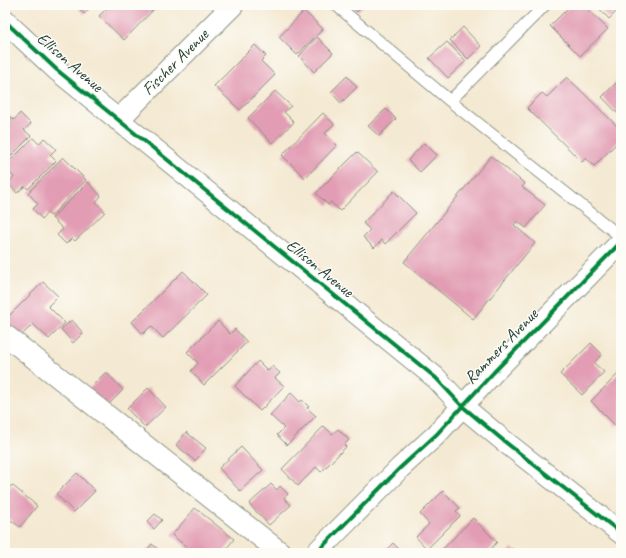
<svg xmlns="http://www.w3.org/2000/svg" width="626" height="558" font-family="Caveat,sans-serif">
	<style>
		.building { fill: #e29db4 }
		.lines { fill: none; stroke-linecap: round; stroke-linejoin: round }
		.service-casing { stroke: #8a9383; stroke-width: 13 }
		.minor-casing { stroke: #8a9383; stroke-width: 23 }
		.service { stroke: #fff; stroke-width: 11 }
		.minor { stroke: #fff; stroke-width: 21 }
		.cycleway-casing { stroke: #fdfcf7; stroke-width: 6 }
		.cycleway { stroke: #00873e; stroke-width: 4 }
		.labels { text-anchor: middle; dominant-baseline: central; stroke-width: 3; stroke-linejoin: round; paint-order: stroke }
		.street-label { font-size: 17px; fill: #1f3d34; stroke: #fdfcf7 }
	</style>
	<rect width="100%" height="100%" fill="#fdfcf7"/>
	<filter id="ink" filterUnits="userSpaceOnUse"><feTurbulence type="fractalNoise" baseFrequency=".025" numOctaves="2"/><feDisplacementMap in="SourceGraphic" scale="8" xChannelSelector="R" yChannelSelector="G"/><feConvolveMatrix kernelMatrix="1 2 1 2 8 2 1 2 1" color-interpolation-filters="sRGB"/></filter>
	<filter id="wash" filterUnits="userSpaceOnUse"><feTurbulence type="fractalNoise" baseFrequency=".012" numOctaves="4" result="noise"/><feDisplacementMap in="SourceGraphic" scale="16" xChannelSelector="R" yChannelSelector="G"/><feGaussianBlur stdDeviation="0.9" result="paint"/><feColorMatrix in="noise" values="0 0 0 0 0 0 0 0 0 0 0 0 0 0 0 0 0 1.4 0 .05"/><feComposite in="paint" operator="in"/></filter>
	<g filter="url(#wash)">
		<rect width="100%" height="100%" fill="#f4e9d2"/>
		<g id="blocks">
			<path class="building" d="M76,5H93L84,14Z
				M110,5H158L124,40L99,16Z
				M351,5H364L357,12Z
				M571,5H583L608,29L580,56L550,26Z
				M596,5H620L621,7L609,19Z
				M304,11L323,29L297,55L279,37Z
				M463,27L481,46L468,59L450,40Z
				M317,37L333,53L314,72L299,56Z
				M447,42L466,61L448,78L429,58Z
				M255,45L266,56L261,61L275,75L240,110L214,86Z
				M347,76L357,87L341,103L331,92Z
				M567,77L621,130V139L594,166L586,158L582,162L527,108L542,93L547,97Z
				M621,78V117L602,97Z
				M275,91L291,106L284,112L294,122L272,143L248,118Z
				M386,109L396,119L379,136L368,126Z
				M6,113L14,120L20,113L31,124L24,130L31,136L5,162V114Z
				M323,113L334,124L325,133L337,145L305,178L282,155Z
				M33,138L39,144L44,138L56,149L50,155L56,161L28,189L25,186L17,193L8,183L14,177L5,169V166Z
				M424,143L437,155L420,172L408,160Z
				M357,152L378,172L340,211L331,202L328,205L316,193Z
				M491,156L525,184L522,187L545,205L526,228L517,221L514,225L535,243L473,319L404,262Z
				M63,157L86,180L51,216L47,213L42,219L33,209L38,204L28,193Z
				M88,182L101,196L96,202L105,212L75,241L72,238L66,244L57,235L63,229L52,218Z
				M394,191L416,213L385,244L382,240L374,248L363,237L370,230L363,223Z
				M183,271L207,295L163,338L151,326L143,334L132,322Z
				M43,282L58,296L48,306L65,323L49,339L33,324L21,336L5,320Z
				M72,320L83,333L73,343L61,329Z
				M218,321L230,334L235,329L247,342L204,385L191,371L198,363L187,352Z
				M591,343L602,354L594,363L604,372L582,395L560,374Z
				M258,361L268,371L272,366L280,373L275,378L284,386L260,411L235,386Z
				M621,371V421L616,426L591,401Z
				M106,372L123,390L105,408L88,390Z
				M148,388L166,407L145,427L127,409Z
				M291,393L300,402L302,400L309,407L307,408L316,416L287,445L277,435L284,428L270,415Z
				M324,426L332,434L338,429L349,440L344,445L346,447L321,472L316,467L298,486L282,469Z
				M186,432L206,448L195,461L176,445Z
				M241,447L263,470L240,491L219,468Z
				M77,473L95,491L74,512L56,494Z
				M271,484L277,490L280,486L288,494L284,498L291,505L269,525L249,504Z
				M12,485L37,506L20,527L5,516V493Z
				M443,491L460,508L456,511L460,516L427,549L416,537L429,524L420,514Z
				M195,508L234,539L223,553H194L172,535Z
				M155,514L162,520L154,529L147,522Z
				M473,518L497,542L487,553H439Z
				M393,543L403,553H383Z
				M152,544L163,553H145Z
				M512,548L517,553H507Z"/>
		</g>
	</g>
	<g filter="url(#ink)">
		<use href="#blocks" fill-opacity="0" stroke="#8a9383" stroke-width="1"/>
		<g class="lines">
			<defs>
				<path id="service" d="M336,5L450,101
					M545,5L450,101L621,237"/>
				<path id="minor" d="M5,20L10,26L57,70L436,378L462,406L504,441L621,533
					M118,120L233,5
					M5,335L281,553
					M316,553L400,468L436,435L494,372L621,242"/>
			</defs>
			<use href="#service" class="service-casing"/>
			<use href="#minor" class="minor-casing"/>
			<use href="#service" class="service"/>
			<use href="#minor" class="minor"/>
			<defs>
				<path id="cycleway" d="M5,20L10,26L57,70L436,378L462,406L504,441L621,533
					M316,553L400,468L436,435L494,372L621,242"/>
			</defs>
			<use href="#cycleway" class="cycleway-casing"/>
			<use href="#cycleway" class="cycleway"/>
		</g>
	</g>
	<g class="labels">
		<g class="street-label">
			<text transform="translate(70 62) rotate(41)">Ellison Avenue</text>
			<text transform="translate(175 62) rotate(-45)">Fischer Avenue</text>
			<text transform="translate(320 268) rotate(39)">Ellison Avenue</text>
			<text transform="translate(501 346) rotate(-46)">Rammers Avenue</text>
		</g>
	</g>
	<rect width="626" height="558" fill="none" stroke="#fdfcf7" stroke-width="20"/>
</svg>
